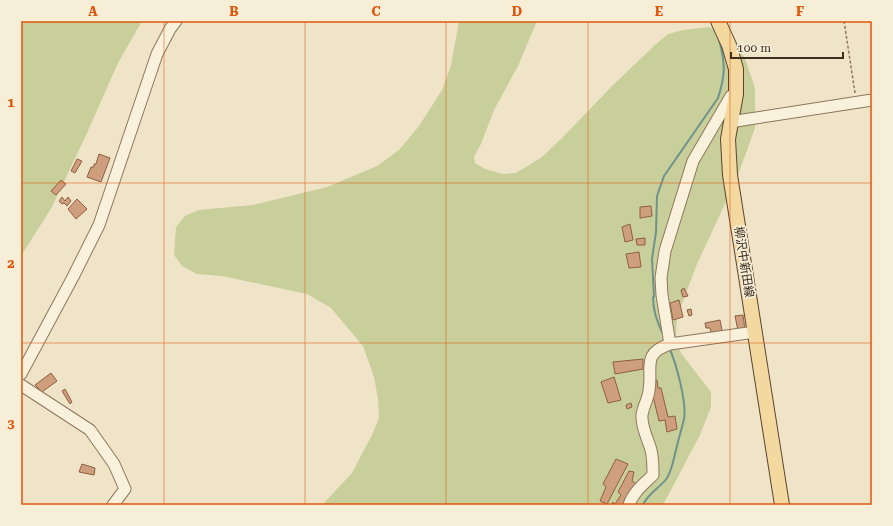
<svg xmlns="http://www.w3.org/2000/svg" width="893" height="526" font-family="'Roboto Serif','Noto Sans JP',serif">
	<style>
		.green { fill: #c9cf9b }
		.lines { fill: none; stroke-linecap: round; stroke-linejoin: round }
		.stream { stroke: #6f938a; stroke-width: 2 }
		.building { fill: #cf9f7d; stroke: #8d5f41 }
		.minor-casing { stroke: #8d765c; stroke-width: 13 }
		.major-casing { stroke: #5b4430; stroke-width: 16 }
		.path { stroke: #8d765c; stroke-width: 1.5; stroke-dasharray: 3 2; stroke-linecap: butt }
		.minor { stroke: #faf1dc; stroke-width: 11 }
		.major { stroke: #f3d9a0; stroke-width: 14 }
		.grid { fill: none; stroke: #df570d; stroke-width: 1; stroke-opacity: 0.55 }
		.labels { text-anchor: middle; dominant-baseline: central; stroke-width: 3.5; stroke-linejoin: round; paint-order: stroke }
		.street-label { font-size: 12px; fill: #3d2e20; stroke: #f7eed8 }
		.neatline { fill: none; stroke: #df570d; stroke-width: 1.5 }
		.grid-label { font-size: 13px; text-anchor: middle; font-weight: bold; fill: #df570d }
	</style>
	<rect width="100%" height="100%" fill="#f0e4c8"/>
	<path class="green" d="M21,21H142L118,63L87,133L52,207L21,256Z
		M459,21H537L518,66L494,110L481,144L474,157L475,163L485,169L503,174L516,173L542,157L563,137L612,86L655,45L668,34L683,30L709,27L729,37L745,58L755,88V128L737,178L697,264L677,317L676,339L681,353L711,392V407L700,435L663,505H322L352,473L372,435L379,418L378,399L374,377L363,346L331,308L307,294L222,276L197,274L182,266L174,255L176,227L185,216L199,210L253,205L327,187L377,166L399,150L419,126L442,90L451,65Z"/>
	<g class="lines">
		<path class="stream" d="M664,336C657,323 653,312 653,297H654L652,259L656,232L657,196L664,176L718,98C726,73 725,63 719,39
			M643,505C648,493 660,488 667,478C673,468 674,456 677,446C679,437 682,428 684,419C687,402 676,363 669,347"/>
	</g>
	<path class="building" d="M99,154L110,158L101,182L87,177L91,167H94V164H96Z
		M77,159L82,161L75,173L71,171Z
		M61,180L66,184L56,195L51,191Z
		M62,197L65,201L68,197L71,201L67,206L64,203L62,204L59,201Z
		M77,199L87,209L76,219L68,209Z
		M651,206L652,216L640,218V207Z
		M630,224L633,240L625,242L622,227Z
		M645,238V245H637L636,239Z
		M639,252L641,267L629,268L626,254Z
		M684,288L688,296L683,297L681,290Z
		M679,300L683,317L673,320L670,303Z
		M691,309L692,315L689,316L687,310Z
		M743,315L745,330L738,331L735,316Z
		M720,320L723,335L712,336L710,328H706L705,323Z
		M643,359V369L615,374L613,362Z
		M51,373L57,381L42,392L35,385Z
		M614,377L621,400L608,403L601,382Z
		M657,380L658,388H661L668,417L675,416L677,429L667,432L665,420L659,421L652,392V381Z
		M65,389L72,402L70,404L62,391Z
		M631,403L632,407L627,409L626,405Z
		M616,459L628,464L607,504L600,501L606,487L603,484Z
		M82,464L95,468L94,475L79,472Z
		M629,471L634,472L632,481L638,485L627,505H612L613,502L615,504L621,495L618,492Z"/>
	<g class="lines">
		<defs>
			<path id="minor" d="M730,122L872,100
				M670,344L662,295L661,278L665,251L693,161L731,96L736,94
				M21,374L73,277L99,225L157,54L170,29L176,21
				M21,385L90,430L114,464L125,489L113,505
				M629,505C633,492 644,484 653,475C653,467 653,458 651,450C648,439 641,427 642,415C643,407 648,399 649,391C653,367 641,354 670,344L755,332"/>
			<path id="major" d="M718,21L729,45L736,69V94L728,139L730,175L782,505"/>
		</defs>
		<use href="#minor" class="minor-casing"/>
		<use href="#major" class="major-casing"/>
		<path class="path" d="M844,21L855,93"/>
		<use href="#minor" class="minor"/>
		<use href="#major" class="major"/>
	</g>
	<path class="grid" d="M164,21V505M305,21V505M446,21V505M588,21V505M730,21V505M21,183H872M21,343H872"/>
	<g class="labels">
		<g class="street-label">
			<text transform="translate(744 262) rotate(81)">柳沢中新田線</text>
		</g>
	</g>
	<rect width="893" height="526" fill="none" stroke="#f7eed8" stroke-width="44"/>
	<path d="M731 52v6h112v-6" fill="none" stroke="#3d2e20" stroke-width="2"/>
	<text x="737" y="52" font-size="12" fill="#3d2e20" stroke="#f7eed8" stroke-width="3" paint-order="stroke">100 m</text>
	<rect x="22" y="22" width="849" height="482" class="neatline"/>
	<g class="grid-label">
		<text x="93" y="16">A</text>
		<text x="234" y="16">B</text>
		<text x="376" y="16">C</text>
		<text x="517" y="16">D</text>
		<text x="659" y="16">E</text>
		<text x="800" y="16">F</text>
		<text x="11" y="107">1</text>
		<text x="11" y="268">2</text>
		<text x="11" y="428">3</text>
	</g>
</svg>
